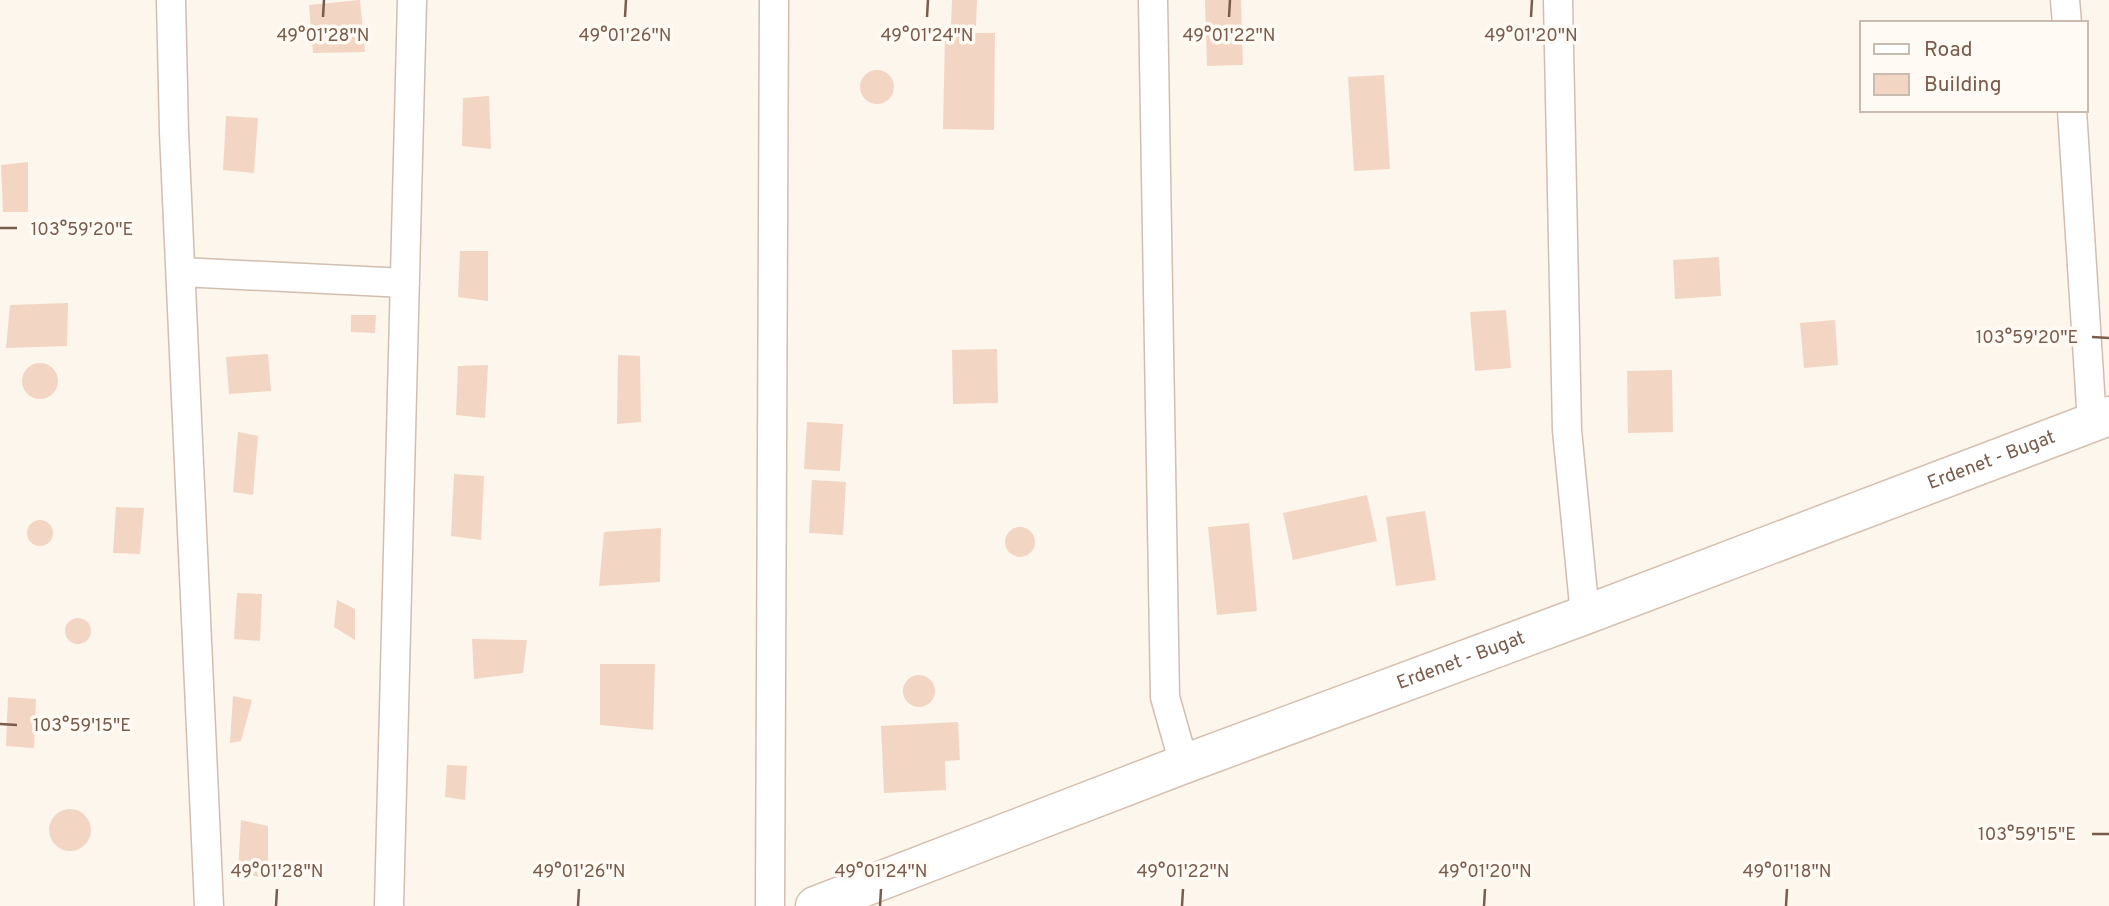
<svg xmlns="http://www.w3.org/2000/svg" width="2109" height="906" font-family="Overpass,sans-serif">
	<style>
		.building { fill: #f3d5c3 }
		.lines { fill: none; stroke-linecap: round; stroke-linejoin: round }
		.street-casing { stroke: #d1beb0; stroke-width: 31 }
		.secondary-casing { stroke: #d6c0b0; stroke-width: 41 }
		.street { stroke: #fff; stroke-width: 28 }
		.secondary { stroke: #fff; stroke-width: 38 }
		.ticks { fill: none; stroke: #7a5c4d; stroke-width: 2.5 }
		.labels { text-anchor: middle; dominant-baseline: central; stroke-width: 7; stroke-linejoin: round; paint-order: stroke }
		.street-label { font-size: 19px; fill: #7a5c4d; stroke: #fffaf3 }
		.ticks-label { font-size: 18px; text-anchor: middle; fill: #7a5c4d; stroke: #fffaf3; stroke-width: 7; stroke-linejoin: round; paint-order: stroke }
	</style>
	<rect width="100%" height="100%" fill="#fdf6ec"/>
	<path class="building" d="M360,0L365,52L313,53L309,5Z
		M952,0H977L976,26L951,25Z
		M1205,0H1241L1243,65L1207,66Z
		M945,33H995L994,130L943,129Z
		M860 87a17 17 0 1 1 34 0a17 17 0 1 1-34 0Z
		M1384,75L1390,169L1354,171L1348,77Z
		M489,96L491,149L462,146L463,98Z
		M226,116L258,118L254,173L223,170Z
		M28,162V212H3L1,165Z
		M460,251H488V301L458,297Z
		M1719,257L1721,296L1675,299L1673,260Z
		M68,303L67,346L6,348L10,305Z
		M1506,310L1511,368L1475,371L1470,312Z
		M351,315H376L375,333L351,332Z
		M1835,320L1838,365L1804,368L1800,323Z
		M997,349L998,403L953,404L952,350Z
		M268,354L271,391L229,394L226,357Z
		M618,355L640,356L641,422L617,424Z
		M22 381a18 18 0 1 1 36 0a18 18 0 1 1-36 0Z
		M488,365L485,418L456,415L458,366Z
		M1672,370L1673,432L1628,433L1627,371Z
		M807,422L843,424L840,471L804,469Z
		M238,432L258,436L253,495L233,492Z
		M454,474L484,476L481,540L451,536Z
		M812,480L846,482L843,535L809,533Z
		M1367,495L1377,541L1293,560L1283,513Z
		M116,507L144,508L140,554L113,553Z
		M1425,511L1436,580L1396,586L1386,517Z
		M27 533a13 13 0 1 1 26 0a13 13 0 1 1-26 0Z
		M1249,523L1257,611L1217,615L1208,527Z
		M1005 542a15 15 0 1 1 30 0a15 15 0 1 1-30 0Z
		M661,528L660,582L599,586L604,532Z
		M237,593L262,594L260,641L234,639Z
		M337,600L355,609V640L334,627Z
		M65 631a13 13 0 1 1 26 0a13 13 0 1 1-26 0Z
		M472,639L527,640L523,673L474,679Z
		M600,664H655L653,730L600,725Z
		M903 691a16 16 0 1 1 32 0a16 16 0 1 1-32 0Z
		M233,696L252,700L241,741L230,743Z
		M8,697L36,699L34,748L6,746Z
		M958,722L960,760L945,761L946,790L884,793L881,726Z
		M447,765L467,766L465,800L445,797Z
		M49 830a21 21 0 1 1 42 0a21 21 0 1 1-42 0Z
		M241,820L268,826V878L238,873Z"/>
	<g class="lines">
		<defs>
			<path id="street" d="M171,0L174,132L209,906
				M1153,0L1165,697L1184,764
				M1558,0L1567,430L1585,615
				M2065,0L2067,23
				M2072,110L2092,422
				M181,272L405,283
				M389,906L412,0
				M770,906L774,0"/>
			<g id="secondary">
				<path id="s1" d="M815,906L1184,764L1585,615L2109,416"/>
			</g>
		</defs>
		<use href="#street" class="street-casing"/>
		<use href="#secondary" class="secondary-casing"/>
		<use href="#street" class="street"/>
		<use href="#secondary" class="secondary"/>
	</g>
	<path class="ticks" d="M323,17L324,0M625,17L626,0M927,17L928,0M1229,17L1230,0M1531,17L1532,0M0,228H17M2092,337L2109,338M0,724L17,725M2092,834H2109M276,906L277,889M578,906L579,889M880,906L881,889M1182,906L1183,889M1484,906L1485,889M1786,906L1787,889"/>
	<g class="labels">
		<g class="street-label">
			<text stroke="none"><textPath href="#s1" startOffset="1258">Erdenet - Bugat</textPath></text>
			<text stroke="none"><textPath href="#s1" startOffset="691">Erdenet - Bugat</textPath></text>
		</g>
	</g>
	<g class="ticks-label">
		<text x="323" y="41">49°01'28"N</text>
		<text x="625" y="41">49°01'26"N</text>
		<text x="1229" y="41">49°01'22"N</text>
		<text x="1531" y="41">49°01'20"N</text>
		<text x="927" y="41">49°01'24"N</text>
		<text x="82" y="235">103°59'20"E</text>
		<text x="2027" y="343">103°59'20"E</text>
		<text x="82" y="731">103°59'15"E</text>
		<text x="2027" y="840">103°59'15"E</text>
		<text x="277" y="877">49°01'28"N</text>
		<text x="579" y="877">49°01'26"N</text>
		<text x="881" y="877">49°01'24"N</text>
		<text x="1183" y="877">49°01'22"N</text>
		<text x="1485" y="877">49°01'20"N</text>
		<text x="1787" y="877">49°01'18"N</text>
	</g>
	<rect x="1860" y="21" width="228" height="91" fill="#fffaf3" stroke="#cabbb1" stroke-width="2"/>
	<rect x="1874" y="44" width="35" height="10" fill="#ffffff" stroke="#cabbb1" stroke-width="2"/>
	<text x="1924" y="56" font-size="21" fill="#7a5c4d">Road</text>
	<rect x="1874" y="74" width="35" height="21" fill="#f3d5c3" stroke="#cabbb1" stroke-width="2"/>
	<text x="1924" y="91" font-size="21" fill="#7a5c4d">Building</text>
</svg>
